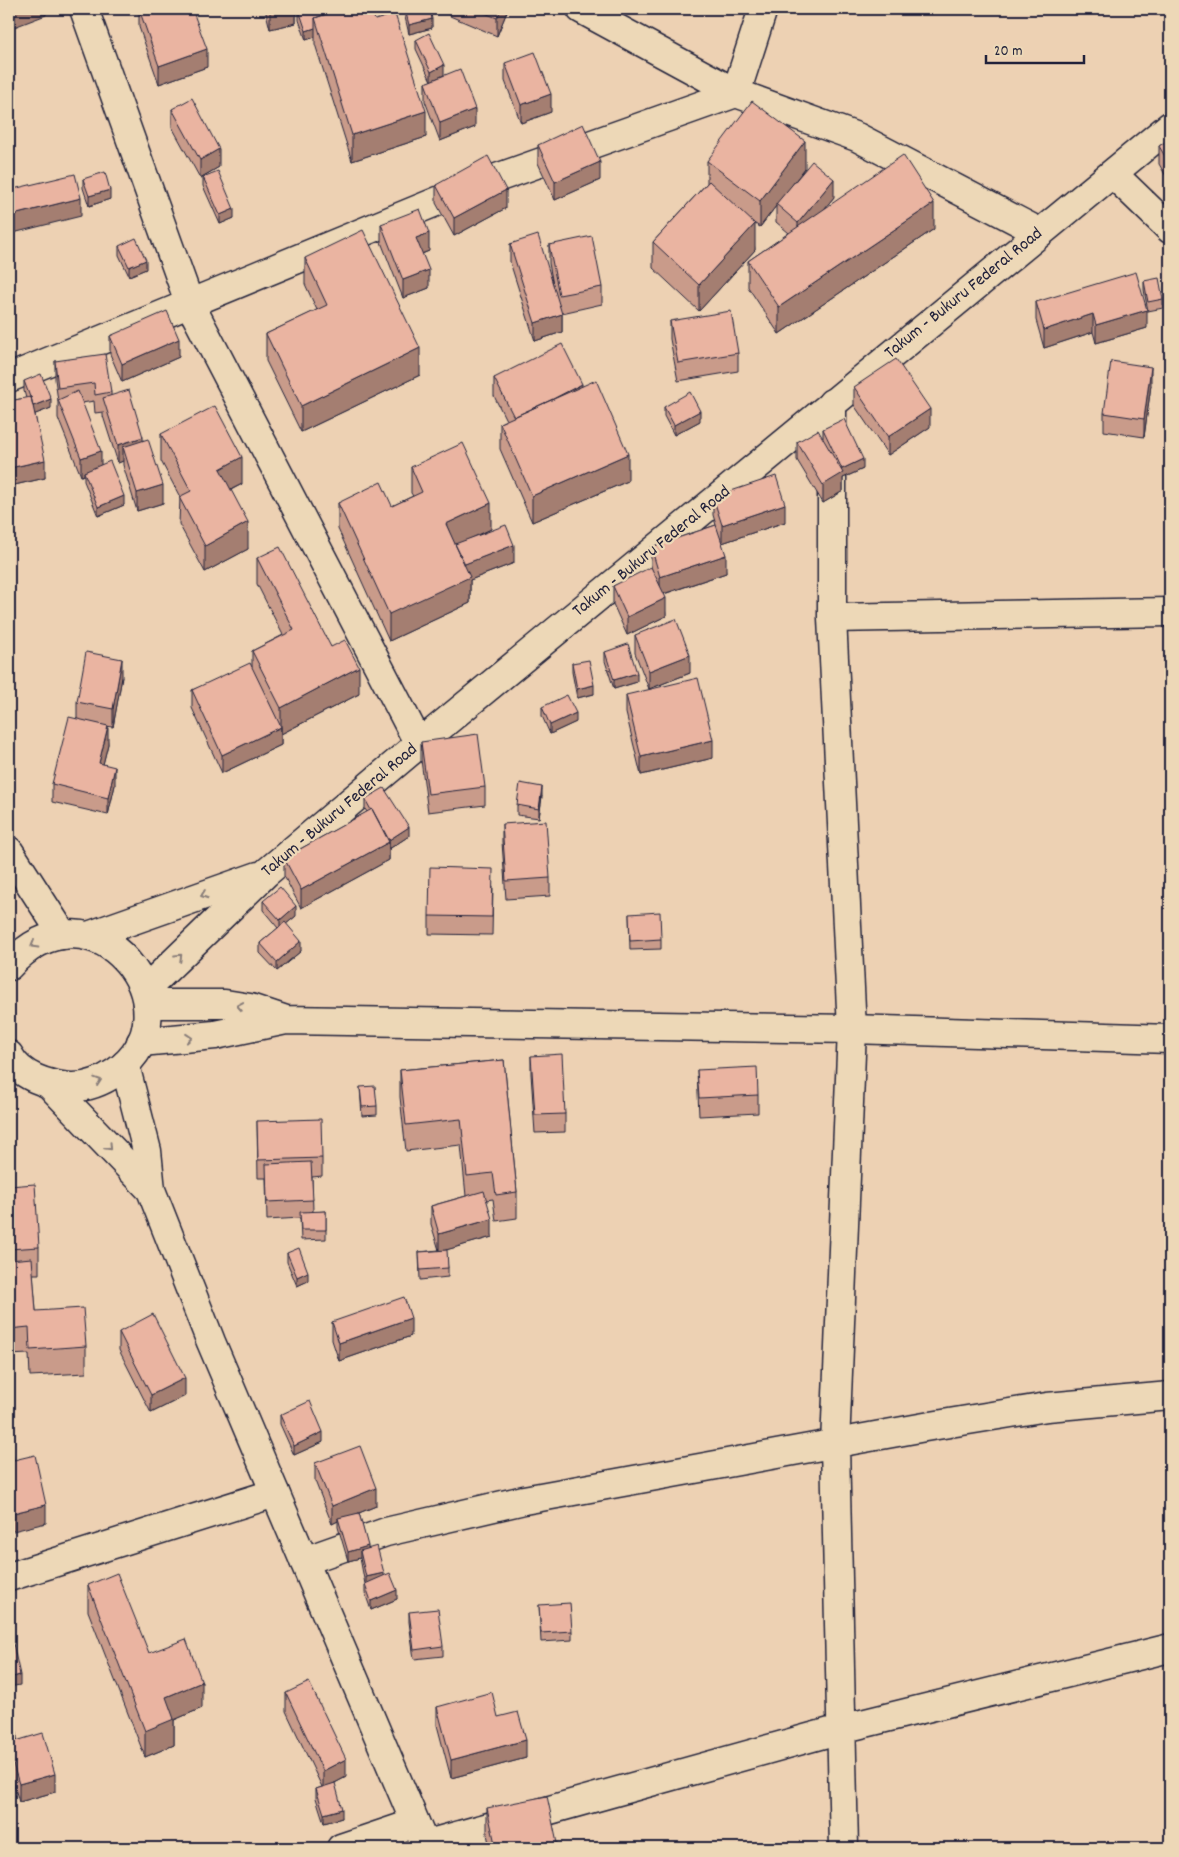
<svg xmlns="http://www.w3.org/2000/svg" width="1179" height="1857" font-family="Dekko,sans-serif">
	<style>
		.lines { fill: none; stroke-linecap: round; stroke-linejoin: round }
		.minor-casing { stroke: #22223b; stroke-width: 31 }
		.tertiary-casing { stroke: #22223b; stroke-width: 31 }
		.secondary-casing { stroke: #22223b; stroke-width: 31 }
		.primary-casing { stroke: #22223b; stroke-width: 31 }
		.minor { stroke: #edd8b7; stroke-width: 28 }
		.tertiary { stroke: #edd8b7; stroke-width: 28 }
		.secondary { stroke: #edd8b7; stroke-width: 28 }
		.primary { stroke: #edd8b7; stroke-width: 28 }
		.wall { fill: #c99b8a; stroke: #22223b }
		.shaded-wall { fill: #a47e71; stroke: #22223b }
		.building { fill: #eab4a1; stroke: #22223b }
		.oneway { stroke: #887d79 }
		.labels { text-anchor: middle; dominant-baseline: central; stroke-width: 4.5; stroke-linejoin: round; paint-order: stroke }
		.street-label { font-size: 18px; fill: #22223b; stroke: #edd8b7 }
	</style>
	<rect width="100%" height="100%" fill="#edd1b3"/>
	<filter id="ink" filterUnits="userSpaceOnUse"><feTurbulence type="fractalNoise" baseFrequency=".02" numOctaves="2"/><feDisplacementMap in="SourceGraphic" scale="10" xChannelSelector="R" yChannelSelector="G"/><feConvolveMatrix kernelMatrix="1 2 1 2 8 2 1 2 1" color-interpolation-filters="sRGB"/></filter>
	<g filter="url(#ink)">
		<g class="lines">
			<defs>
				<path id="minor" d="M84,9L189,302L419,744
					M581,9L736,93L857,137L1039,232
					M1113,174L1170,229
					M9,378L477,185L736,93L763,9
					M832,403V618L852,1029L835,1445L844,1848
					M832,618L1170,612
					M304,1561L386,1532L524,1500L925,1427L1047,1407L1170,1396
					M9,1577L275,1493
					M424,1845L841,1729L1170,1648
					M341,1848L415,1823"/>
				<path id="tertiary" d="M147,1004H225L250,1008L286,1020
					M141,1042L215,1035L286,1020L852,1029L1170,1039"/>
				<path id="secondary" d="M9,851L63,935
					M125,1065L147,1151L151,1190L211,1342L426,1848
					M51,1086L151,1190"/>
				<path id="primary" d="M88,936L258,876
					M9,966C94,872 202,1011 116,1072C103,1081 87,1088 70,1087C48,1085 20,1077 9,1055
					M144,991L266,873L419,744L1170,126"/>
			</defs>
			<use href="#minor" class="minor-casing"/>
			<use href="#tertiary" class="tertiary-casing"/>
			<use href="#secondary" class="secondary-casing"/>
			<use href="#primary" class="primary-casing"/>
			<use href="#minor" class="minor"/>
			<use href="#tertiary" class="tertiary"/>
			<use href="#secondary" class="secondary"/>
			<use href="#primary" class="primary"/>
		</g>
		<path class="wall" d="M139,9L207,67L159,84L139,27Z
			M265,9H296V23L270,29Z
			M404,9H430L432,28L409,34L404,13Z
			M450,9H508L497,36L450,16Z
			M299,10L375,20L426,137L352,161L315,44V37L306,40L299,20Z
			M416,40L444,75L436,78L475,127L440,141L425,101V83L431,81L416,49Z
			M505,63L551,112L521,123L505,81Z
			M172,109L219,167L200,178L172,127Z
			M1170,139V183L1159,164V146Z
			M538,145L600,180L555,200L538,163Z
			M707,161L805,168L790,187L834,197L824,209L934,229L779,334L748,287V261L789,233L776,222V206L760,227L752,222L755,250L699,311L653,268V242L707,183Z
			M203,177L234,218L220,224L203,186Z
			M83,179L110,199L89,206L83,188Z
			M436,185L506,208L454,236L436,203Z
			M381,224L429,251L422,254L429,288L403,298L381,242Z
			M510,244L553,285L549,263V245L602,287V304L562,313V332L535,341L510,262Z
			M119,246L146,269L129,276L119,255Z
			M305,258L420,375L301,432L266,361V334L317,310L305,284Z
			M1144,281L1163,299V308L1148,311L1144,290Z
			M1036,302L1147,328L1096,343L1093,332L1044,348L1036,320Z
			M670,321L738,353V371L678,381L670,339Z
			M110,336L179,357L122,382L110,354Z
			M55,361L111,392V396L143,440L163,503L137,511L123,465V461L118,463L103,416V412L95,413L94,401L82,403L101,465L124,505L98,516L84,481V475L81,476L58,418V401L55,379Z
			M494,378L582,386L628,481L532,522L500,449V423L506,420L494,396Z
			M24,381L51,408L35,414L45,478L10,486L9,479V401L26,398L24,391Z
			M1151,385L1144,437L1104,431V413Z
			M854,387L930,427L888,455L854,405Z
			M664,407L700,421L674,435L664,416Z
			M823,429L863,469L843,478V491L823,503L797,460V442L823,438Z
			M161,434L242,484L231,490L248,549L205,572L179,524L180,497L161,461Z
			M411,467L491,529L477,536L514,563L470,580V603L389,641L338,529V503L392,506L413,496L411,493Z
			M713,497L785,522L722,543L726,573L664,594L666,616L627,635L613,604V586L652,571L651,565V547L716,525L713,515Z
			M257,558L331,647L359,694L281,734V745L222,773L192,708V690L252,667V651L283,635L257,584Z
			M635,635L690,673L649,689L635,653Z
			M605,652L637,682L614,689L605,661Z
			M572,663L594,694L577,698L572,672Z
			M122,677L113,727L106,726L108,744L103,764L115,785L108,815L52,802V784L77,719V702Z
			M626,695L713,758L641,775L626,713Z
			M542,707L576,722L550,734L542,716Z
			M421,742L485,787V805L428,812L421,760Z
			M542,796L539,818L517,815V805Z
			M365,799L409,836L389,849V860L301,908L284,876V858L367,812L365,809Z
			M502,824L550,878V896L506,899L502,842Z
			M493,887L492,935L429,934V916Z
			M263,901L296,916L286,924L301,951L277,971L260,953V943L278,928L263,910Z
			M629,914L661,939V949L630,950Z
			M531,1056L565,1114V1132L535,1133L531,1074Z
			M504,1060L517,1192V1218L496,1221L493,1199L486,1200L492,1237L445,1250L448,1268V1277L420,1280L419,1252L439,1250L431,1224V1206L466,1196L461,1145L406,1151L400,1097V1070Z
			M697,1070L758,1095V1113L699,1116Z
			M360,1087L377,1106V1115L362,1116Z
			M257,1121L322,1158V1176L312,1177L313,1212L326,1211V1239L301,1240L300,1218L267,1220L266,1178H258Z
			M9,1148L13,1170V1186L39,1247V1274H33L36,1311L86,1346V1373L30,1376L29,1354L9,1355Z
			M287,1253L308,1281L297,1286L287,1262Z
			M332,1322L411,1336L339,1361L332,1340Z
			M119,1332L185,1396L151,1413L119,1350Z
			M280,1415L323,1442L294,1455L280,1424Z
			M315,1463L376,1506L359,1513L368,1549L397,1599L371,1610L365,1593V1584L360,1558L348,1561L338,1527V1521L332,1524L315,1481Z
			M88,1585L149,1653L202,1708L174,1720V1745L145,1757L88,1611Z
			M539,1605L572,1631V1640L541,1642Z
			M409,1612L443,1646V1656L414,1659L409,1622Z
			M286,1693L346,1777L333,1784L342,1818L324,1823L316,1798V1789L322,1787L286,1711Z
			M437,1707L498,1717L526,1758L451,1778L437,1725Z
			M9,1711L17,1740L55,1792L19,1802L9,1768Z
			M487,1808L558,1848H490L487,1834Z"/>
		<path class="shaded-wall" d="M14,9H46V15L9,29V11Z
			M279,9H296V23L270,29V11Z
			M501,9H508L497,36V18Z
			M432,19V28L409,34V25Z
			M315,28V37L306,40V31Z
			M207,49V67L159,84V66Z
			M444,65V75L431,81V72Z
			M551,94V112L521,123V105Z
			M475,109V127L440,141V123Z
			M426,111V137L352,161V135Z
			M805,141V168L777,205L776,204V206L760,227V201Z
			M219,149V167L200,178V160Z
			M600,162V180L555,200V182Z
			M834,179V197L798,241V223Z
			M110,190V199L89,206V196Z
			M506,190V208L454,236V218Z
			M81,198V216L9,234V216Z
			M934,203V229L779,334V307Z
			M234,209V218L220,224V215Z
			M755,224V250L699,311V285Z
			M429,233V251L416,256V238Z
			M146,260V269L129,276V267Z
			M429,270V288L403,298V280Z
			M1147,310V328L1096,343V325Z
			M562,314V332L535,341V323Z
			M1093,314V332L1044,348V330Z
			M179,339V357L122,382V364Z
			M420,348V375L301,432V406Z
			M1151,367V385L1144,437V419Z
			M582,384V402L515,419Z
			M51,399V408L33,415V406Z
			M930,409V427L888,455V437Z
			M700,411V421L674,435V425Z
			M143,437V455L123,447V461L118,463V445Z
			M101,451V469L84,472V475L81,476V458Z
			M628,454V481L532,522V496Z
			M242,457V484L220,495V469Z
			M863,459V469L843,478V491L823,503V485L842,469Z
			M45,460V478L10,486V468Z
			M163,485V503L137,511V493Z
			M124,496V505L98,516V507Z
			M491,503V529L455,546L446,524Z
			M785,504V522L722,543V525Z
			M248,522V549L205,572V546Z
			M514,545V563L470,580V603L389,641V614L462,565Z
			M726,555V573L660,595V577Z
			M666,598V616L627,635V617Z
			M13,641V650L9,652V643Z
			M690,655V673L649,689V671Z
			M122,659V677L113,727V709Z
			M359,667V694L281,734V708Z
			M637,673V682L614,689V680Z
			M594,685V694L577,698V689Z
			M576,713V722L550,734V725Z
			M108,726V744L99,781V763Z
			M281,727V745L222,773V755Z
			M713,740V758L641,775V757Z
			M115,767V785L108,815V798Z
			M542,787V796L539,818V809Z
			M409,827V836L389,849V840Z
			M389,842V860L301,908V890Z
			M296,906V916L280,929V920Z
			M301,941V951L277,971V962Z
			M492,1219V1237L439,1252V1234Z
			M308,1272V1281L297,1286V1277Z
			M411,1318V1336L339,1361V1343Z
			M185,1378V1396L151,1413V1395Z
			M323,1432V1442L294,1455V1446Z
			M376,1488V1506L339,1521L338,1518V1521L332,1524V1506Z
			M46,1505V1523L9,1532V1514Z
			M368,1546V1555L360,1551V1558L348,1561V1552Z
			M384,1573V1582L366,1586V1577Z
			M397,1590V1599L371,1610V1601Z
			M20,1675V1685L9,1687V1678Z
			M202,1682V1708L174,1720V1745L145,1757V1731L166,1697Z
			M17,1733V1742L9,1744V1735Z
			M526,1740V1758L451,1778V1760Z
			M346,1759V1777L323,1789V1771Z
			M55,1774V1792L19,1802V1784Z
			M342,1809V1818L324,1823V1814Z"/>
		<path class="building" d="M139,9H192L207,49L159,66Z
			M270,9H279L270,11Z
			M303,9H323L325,14L315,18V28L306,31L299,10Z
			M342,9H371L375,20L395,14L426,111L352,135L315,18Z
			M405,9H430L432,19L409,25Z
			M475,9H501L497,18Z
			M429,33L444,65L431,72L416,40Z
			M535,52L551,94L521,105L505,63Z
			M460,69L475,109L440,123L425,83Z
			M192,98L219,149L200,160L172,109Z
			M752,101L805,141L760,201L707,161Z
			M583,124L600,162L555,182L538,145Z
			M1170,139V165L1159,146Z
			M903,155L934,203L779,307L748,261Z
			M488,156L506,190L454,218L436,185Z
			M812,161L834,179L798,223L776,204Z
			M218,171L234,209L220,215L203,177Z
			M105,172L110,190L89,196L83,179Z
			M75,174L81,198L9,216V190Z
			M709,181L755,224L699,285L653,242Z
			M420,209L429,233L416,238L429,270L403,280L381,224Z
			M363,230L420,348L301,406L266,334L327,305L305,258Z
			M538,235L562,314L535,323L510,244Z
			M592,236L602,287L559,295L549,245Z
			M136,238L146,260L129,267L119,246Z
			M1136,272L1147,310L1096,325L1093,314L1044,330L1036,302Z
			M1159,278L1163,299L1148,302L1144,281Z
			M167,311L179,339L122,364L110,336Z
			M731,311L738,353L678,363L670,321Z
			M562,344L582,384L553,399L514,417L494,378Z
			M105,354L111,392L95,395L94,383L58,388L55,361Z
			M896,359L930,409L888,437L854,387Z
			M1111,361L1151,367L1144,419L1104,413Z
			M41,374L51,399L33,406L31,397H30L24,381Z
			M596,380L628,454L532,496L500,423Z
			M129,390L143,437L118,445L103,398Z
			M78,391L101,451L81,458L58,400Z
			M690,392L700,411L674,425L664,407Z
			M31,397L45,460L10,468L9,461V401Z
			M215,406L242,457L220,469L248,522L205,546L179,497L191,491L161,434Z
			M844,419L863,459L842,469L823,429Z
			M818,430L843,473L823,485L797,442Z
			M148,439L163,485L137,493L123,447Z
			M463,443L491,503L446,524L470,577L389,614L338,503L381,482L392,506L422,492L411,467Z
			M110,461L124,496L98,507L84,472Z
			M776,476L785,504L722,525L713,497Z
			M506,525L514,545L465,564L455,544Z
			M716,525L726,555L660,577L651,547Z
			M280,547L331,647L345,640L359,667L281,708L252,651L294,630L257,558Z
			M651,567L666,598L627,617L613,586Z
			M676,619L690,655L649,671L635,635Z
			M9,628L13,641L9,643Z
			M628,644L637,673L614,680L605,652Z
			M86,652L122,659L113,709L77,702Z
			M589,660L594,685L577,689L572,663Z
			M250,663L281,727L222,755L192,690Z
			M698,678L713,740L641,757L626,695Z
			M567,695L576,713L550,725L542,707Z
			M69,717L108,726L99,763L115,767L108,798L52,784Z
			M478,734L485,787L428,794L421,742Z
			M520,783L542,787L539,809L517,805Z
			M384,788L409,827L389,840L372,809L371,810L365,799Z
			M372,809L389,842L301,890L284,858Z
			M546,821L550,878L506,881L502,824Z
			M430,867L493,869L492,917L429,916Z
			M280,887L296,906L280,920L263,901Z
			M660,912L661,939L630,941L629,914Z
			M285,922L301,941L277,962L260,943Z
			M562,1054L565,1114L535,1115L531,1056Z
			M504,1060L517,1192L496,1195L493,1173L467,1176L461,1119L406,1125L400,1070Z
			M757,1067L758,1095L699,1098L697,1070Z
			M375,1086L377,1106L362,1107L360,1087Z
			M321,1119L322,1158L258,1160L257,1121Z
			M9,1148L13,1170L9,1171Z
			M311,1162L313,1200L267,1202L266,1164Z
			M35,1184L39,1247L9,1249V1186Z
			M484,1191L492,1219L439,1234L431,1206Z
			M326,1211V1230H301L300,1212Z
			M299,1248L308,1272L297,1277L287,1253Z
			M447,1250L448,1268L420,1270L419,1252Z
			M32,1258L36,1311L83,1308L86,1346L30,1350L29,1327L9,1329V1260Z
			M404,1297L411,1318L339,1343L332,1322Z
			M153,1314L185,1378L151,1395L119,1332Z
			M310,1401L323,1432L294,1446L280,1415Z
			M9,1437L14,1460L35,1455L46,1505L9,1514Z
			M360,1446L376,1488L332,1506L315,1463Z
			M359,1513L368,1546L348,1552L338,1518Z
			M377,1546L384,1573L366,1577L360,1551Z
			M117,1573L149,1653L186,1639L202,1682L166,1697L174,1719L145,1731L88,1585Z
			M390,1573L397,1590L371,1601L365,1584Z
			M570,1603L572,1631L541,1633L539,1605Z
			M438,1609L443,1646L414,1650L409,1612Z
			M12,1639L20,1675L9,1678V1640Z
			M309,1682L346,1759L323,1771L286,1693Z
			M492,1692L498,1717L518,1712L526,1740L451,1760L437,1707Z
			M12,1710L17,1733L9,1735V1711Z
			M43,1733L55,1774L19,1784L9,1751V1743Z
			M335,1783L342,1809L324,1814L316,1789Z
			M547,1796L558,1848H496L487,1808Z"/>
		<defs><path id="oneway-chevron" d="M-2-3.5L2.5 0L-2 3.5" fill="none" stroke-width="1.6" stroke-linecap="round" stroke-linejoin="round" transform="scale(1.25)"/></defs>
		<g class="oneway">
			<use href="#oneway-chevron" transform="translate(204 895) rotate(160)"/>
			<use href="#oneway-chevron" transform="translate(34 945) rotate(150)"/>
			<use href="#oneway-chevron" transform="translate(179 957) rotate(-44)"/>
			<use href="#oneway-chevron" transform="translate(240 1006) rotate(-170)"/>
			<use href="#oneway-chevron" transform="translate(189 1038) rotate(-5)"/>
			<use href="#oneway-chevron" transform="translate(98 1081) rotate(-19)"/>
			<use href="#oneway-chevron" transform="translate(109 1147) rotate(47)"/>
		</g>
	</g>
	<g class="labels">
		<g class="street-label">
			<text transform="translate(964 294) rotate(-39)">Takum - Bukuru Federal Road</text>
			<text transform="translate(652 552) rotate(-39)">Takum - Bukuru Federal Road</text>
			<text transform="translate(340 811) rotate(-40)">Takum - Bukuru Federal Road</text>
		</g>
	</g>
	<rect width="1179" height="1857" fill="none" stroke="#edd8b7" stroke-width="30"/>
	<rect x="15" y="15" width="1149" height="1827" fill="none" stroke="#22223b" stroke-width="2" filter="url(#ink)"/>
	<path d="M986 55v8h98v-8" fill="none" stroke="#22223b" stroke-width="2.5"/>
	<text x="994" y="55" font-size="15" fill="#22223b" stroke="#edd8b7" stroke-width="4" paint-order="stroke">20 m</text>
</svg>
